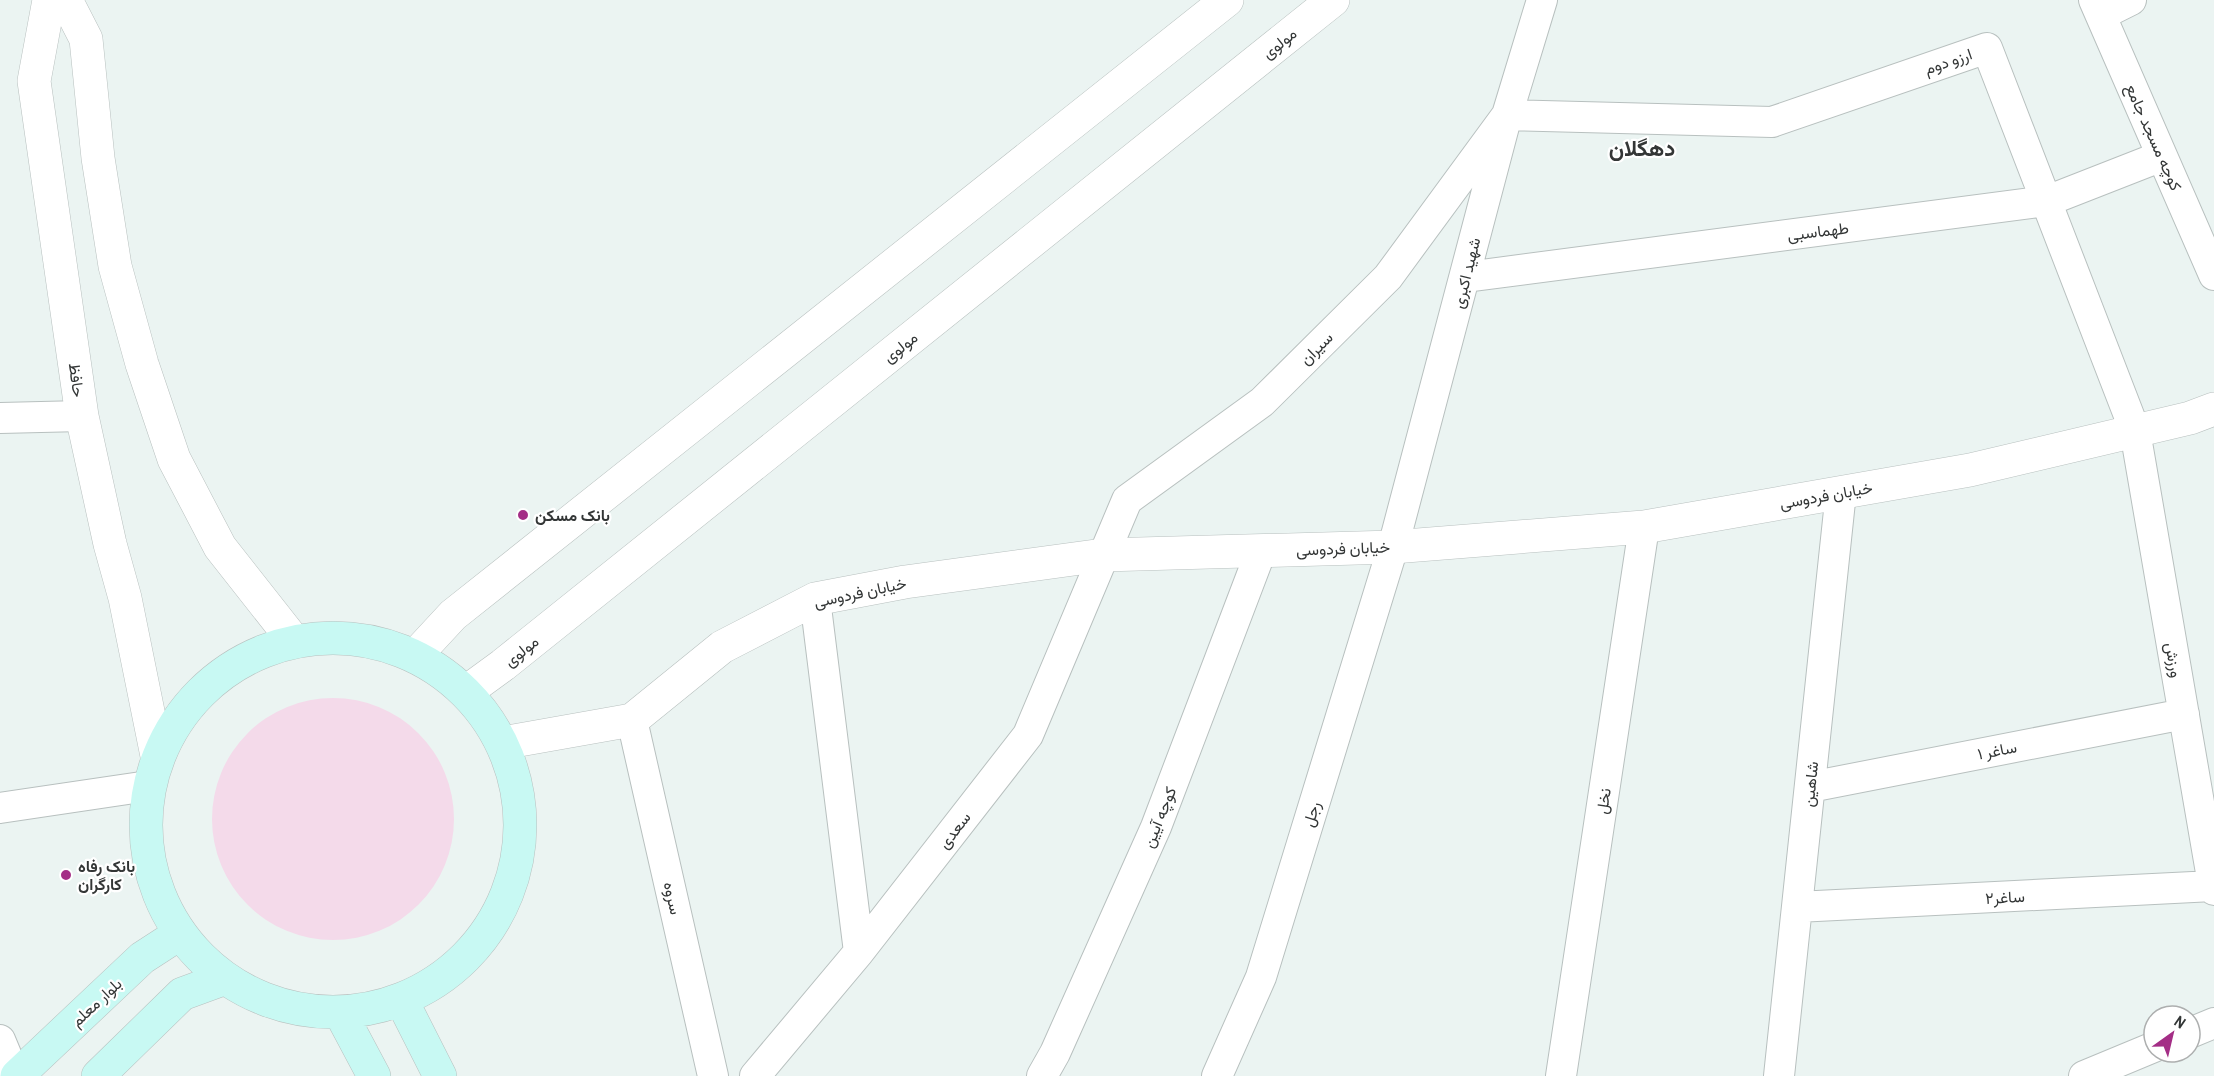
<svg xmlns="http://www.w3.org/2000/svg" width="2214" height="1076" font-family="'Archivo Narrow',Vazirmatn,sans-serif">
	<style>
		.green { fill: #f4daea }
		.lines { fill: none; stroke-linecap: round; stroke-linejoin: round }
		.minor-casing { stroke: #b8c0bf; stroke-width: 32 }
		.tertiary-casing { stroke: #b8c0bf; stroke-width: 34 }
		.secondary-casing { stroke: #b8c0bf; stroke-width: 34 }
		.minor { stroke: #fff; stroke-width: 30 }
		.tertiary { stroke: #fff; stroke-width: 33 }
		.secondary { stroke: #c8f9f3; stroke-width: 33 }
		.poi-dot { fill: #a42e86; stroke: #fff; stroke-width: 2 }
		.labels { text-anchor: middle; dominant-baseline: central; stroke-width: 4.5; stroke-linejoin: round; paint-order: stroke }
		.street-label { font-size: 16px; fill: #333636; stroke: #fff }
		.poi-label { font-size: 16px; font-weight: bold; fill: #333636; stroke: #fff; text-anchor: start }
		.district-label { font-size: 22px; font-weight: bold; fill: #333636; stroke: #fff }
	</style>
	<rect width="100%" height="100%" fill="#ebf4f2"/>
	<path class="green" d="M212 819a121 121 0 1 1 242 0a121 121 0 1 1-242 0Z"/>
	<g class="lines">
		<defs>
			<path id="minor" d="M2094,0L2214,275
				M2101,15L2131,0
				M1466,277L2047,201L2162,156
				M0,418L82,416
				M815,599L859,952
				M632,720L713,1076
				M1810,787L2184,714
				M0,808L148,786
				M1797,907L2213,886
				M2190,1033L2214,1023
				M0,1040L15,1076
				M755,1076L859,952L1028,735L1127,500L1262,402L1388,277L1507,115L1772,122L1987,48L2135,431L2214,890
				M1042,1076L1055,1053L1156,827L1261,551
				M1217,1076L1261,977L1393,547L1507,115L1542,0
				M1561,1076L1644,527
				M1779,1076L1841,492
				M2084,1076L2154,1047"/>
			<path id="tertiary" d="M49,0L34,81L82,416L110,544L125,598L157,756
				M66,0L86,39L98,158L115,266L142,364L174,459L220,547L294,641
				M415,656L453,615L1227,0
				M466,692L503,665L1333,0
				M502,743L632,720L722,647L815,599L905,582L1103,555L1393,547L1644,527L1970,470L2190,418L2214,409"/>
			<path id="secondary" d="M146 825a187 187 0 1 1 374 0a187 187 0 1 1-374 0Z
				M402,1001L440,1076
				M341,1014L374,1076
				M17,1076L142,958L179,934
				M98,1076L182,994L223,979"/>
		</defs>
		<use href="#minor" class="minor-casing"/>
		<use href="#tertiary" class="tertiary-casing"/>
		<use href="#secondary" class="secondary-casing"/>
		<use href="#minor" class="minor"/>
		<use href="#tertiary" class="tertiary"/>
		<use href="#secondary" class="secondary"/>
	</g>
	<g class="poi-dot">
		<circle cx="523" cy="515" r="6"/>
		<circle cx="66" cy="875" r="6"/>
	</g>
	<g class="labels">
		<g class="street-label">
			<text transform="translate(1279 43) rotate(-39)">مولوی</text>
			<text transform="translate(1948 61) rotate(-19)">ارزو دوم</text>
			<text transform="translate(2154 137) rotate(66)">کوچه مسجد جامع</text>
			<text transform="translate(1818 231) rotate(-7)">طهماسبی</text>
			<text transform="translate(1466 273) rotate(-76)">شهید اکبری</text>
			<text transform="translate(900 347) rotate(-39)">مولوی</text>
			<text transform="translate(1316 348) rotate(-45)">سیران</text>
			<text transform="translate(77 380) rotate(82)">حافظ</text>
			<text transform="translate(1826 495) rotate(-10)">خیابان فردوسی</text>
			<text transform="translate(1343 548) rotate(-2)">خیابان فردوسی</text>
			<text transform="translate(860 592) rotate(-12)">خیابان فردوسی</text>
			<text transform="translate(521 651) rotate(-39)">مولوی</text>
			<text transform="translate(2174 660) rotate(80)">ورزش</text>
			<text transform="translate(1997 750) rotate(-11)">ساغر ۱</text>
			<text transform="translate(1810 784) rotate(-84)">شاهین</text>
			<text transform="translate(1603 801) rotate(-81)">نخل</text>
			<text transform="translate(1311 814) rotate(-73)">رجل</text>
			<text transform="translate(1159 817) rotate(-68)">کوچه آیین</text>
			<text transform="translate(954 830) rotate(-52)">سعدی</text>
			<text transform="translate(2005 897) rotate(-3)">ساغر۲</text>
			<text transform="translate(673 898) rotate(77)">سروه</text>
			<text transform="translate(96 1002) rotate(-43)">بلوار معلم</text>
		</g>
		<g class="poi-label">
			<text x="535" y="515">بانک مسکن</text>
			<text x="78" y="866">بانک رفاه<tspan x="78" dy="18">کارگران</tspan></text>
		</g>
		<g class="district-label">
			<text x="1642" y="148">دهگلان</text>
		</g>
	</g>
	<g transform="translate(2172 1034) rotate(34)"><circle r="28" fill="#ffffff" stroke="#adafaf" stroke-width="1.5"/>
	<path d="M0-4.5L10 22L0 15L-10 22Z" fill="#a42e86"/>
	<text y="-9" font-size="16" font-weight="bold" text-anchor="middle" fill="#333636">N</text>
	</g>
</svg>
